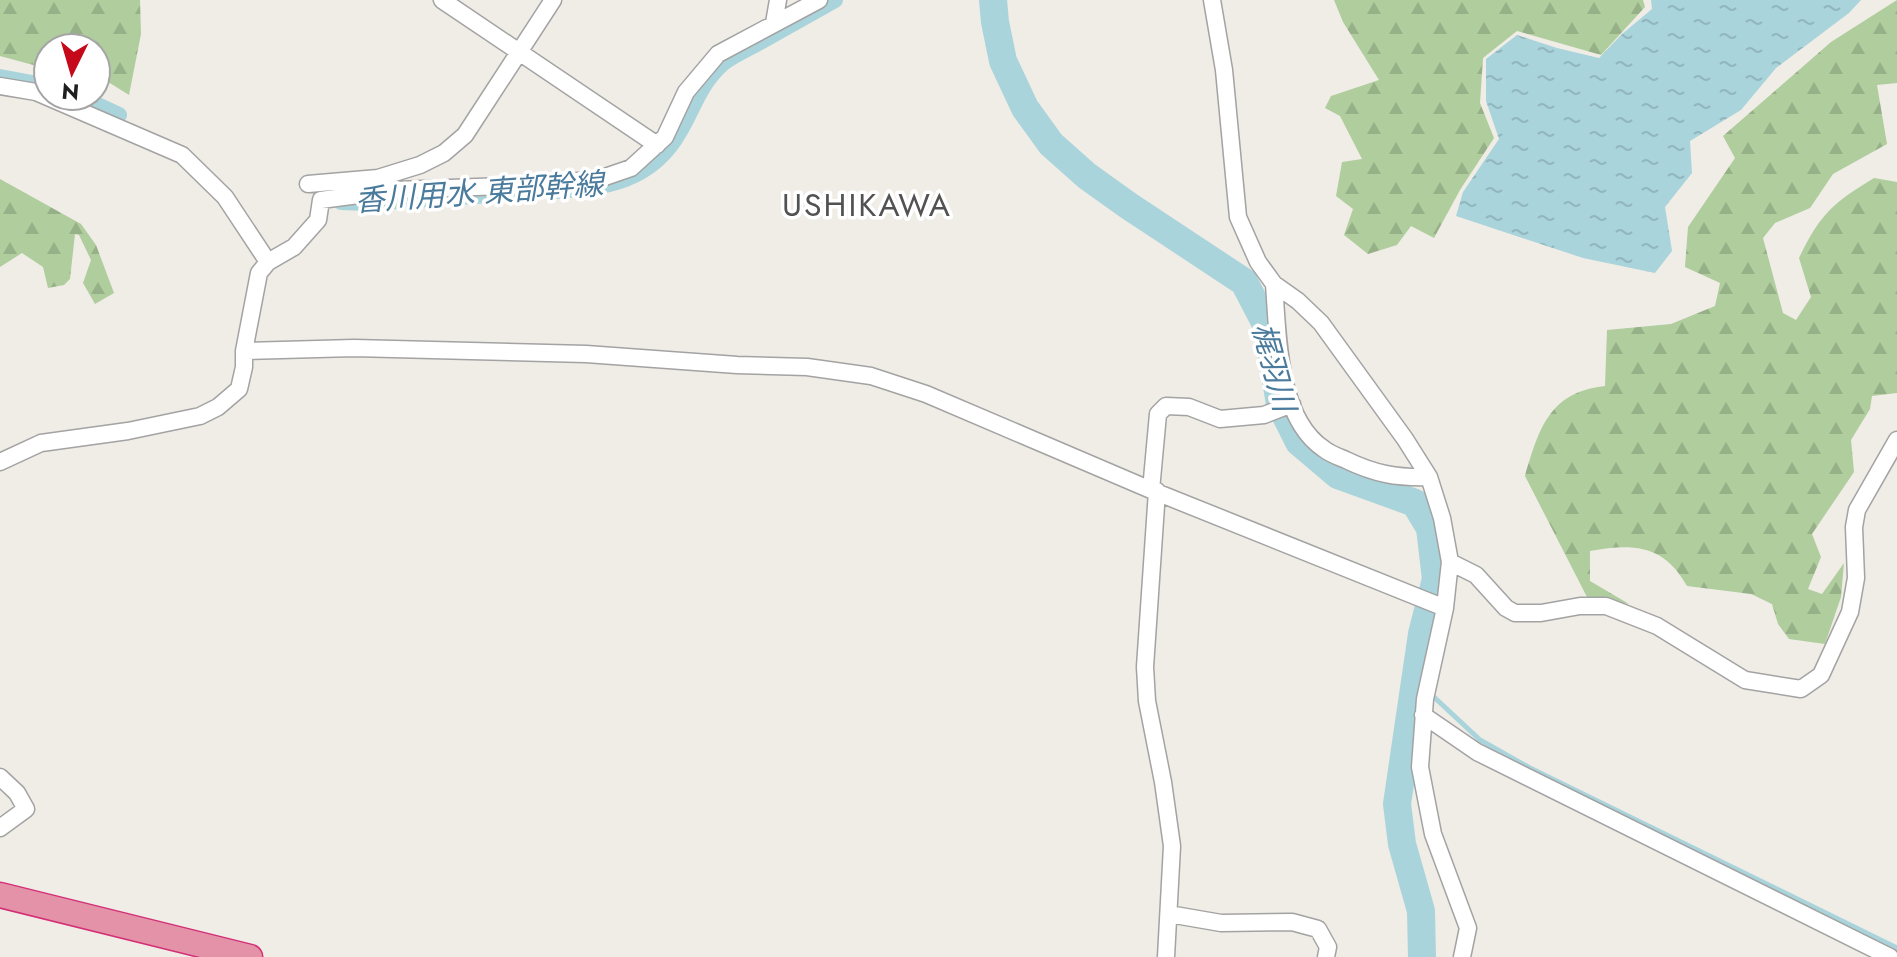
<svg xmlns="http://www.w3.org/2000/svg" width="1897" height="957" font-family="Jost,'Noto Sans JP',sans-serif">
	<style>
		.forest { fill: url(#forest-firs) }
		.water { fill: url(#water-ripples) }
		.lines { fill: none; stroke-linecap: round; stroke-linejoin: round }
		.stream { stroke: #a9d4db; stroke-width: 5 }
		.canal { stroke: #a9d4db; stroke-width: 16 }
		.river { stroke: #a9d4db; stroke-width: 28 }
		.minor-casing { stroke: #a3a3a3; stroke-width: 19 }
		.highway-casing { stroke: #d32e76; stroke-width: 27 }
		.minor { stroke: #fff; stroke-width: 16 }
		.highway { stroke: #e392a8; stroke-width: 24 }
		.labels { text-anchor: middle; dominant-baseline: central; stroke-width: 7; stroke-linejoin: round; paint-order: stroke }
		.water-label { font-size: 30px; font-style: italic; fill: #4a7a9c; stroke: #fff }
		.quarter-label { font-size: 32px; letter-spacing: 2px; fill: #525252; stroke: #fff }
	</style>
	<defs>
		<pattern id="forest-firs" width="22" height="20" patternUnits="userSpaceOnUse" patternTransform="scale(2)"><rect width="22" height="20" fill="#afcd9d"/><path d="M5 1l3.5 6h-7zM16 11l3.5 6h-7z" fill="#96b087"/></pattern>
		<pattern id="water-ripples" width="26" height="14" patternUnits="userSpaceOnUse" patternTransform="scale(2)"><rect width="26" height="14" fill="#a9d4db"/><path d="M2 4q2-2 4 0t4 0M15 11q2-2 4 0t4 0" fill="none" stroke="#91b6bc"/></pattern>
	</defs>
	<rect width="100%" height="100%" fill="#f0ece6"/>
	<path class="forest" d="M0,0H140L141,34L129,95L105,80L97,44L84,48H48V69L0,56Z
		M1334,0H1643L1645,7L1601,55L1517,31L1483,58L1480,103L1494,138L1460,190L1434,238L1411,226L1397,245L1368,254L1344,235L1353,209L1336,196L1342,162L1362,159L1340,116L1325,108L1331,96L1379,80L1343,22Z
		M1897,0V83L1877,85L1887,144L1833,174L1810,208L1775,223L1763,238L1783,313L1796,320L1811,297L1799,258C1820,214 1833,203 1874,178L1897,182V393L1872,396L1870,409L1851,440L1854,472L1812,534L1821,557L1808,589L1822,594L1844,563L1841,597L1825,644L1789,639L1778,624L1772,604L1751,594L1687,586C1664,545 1634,543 1590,551V581L1629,604L1587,597L1525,476C1539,429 1549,392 1605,386L1607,330L1671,324L1715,306L1720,283L1685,267L1688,227L1735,158L1723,136L1831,42Z
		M0,179L81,224L96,245L114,293L95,304L83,283L91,260L79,235L75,234L70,279L64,285L48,288L43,267L22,253L0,267Z"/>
	<path class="water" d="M1651,0H1861L1849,13L1776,68L1741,110L1690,141L1692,173L1665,207L1672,251L1655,273L1583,258L1456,216L1463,192L1499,139L1486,101V59L1517,35L1557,48L1599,58L1622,34L1652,9Z"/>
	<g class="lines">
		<path class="stream" d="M1435,698L1480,740L1530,768L1897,948"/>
		<path class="canal" d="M0,77L48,86
			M78,96L119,115
			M553,191C605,188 652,182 680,131C694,107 700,84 722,64C733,55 748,49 760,42C785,28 810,14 835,0
			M341,202L367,203L522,193"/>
		<path class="river" d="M993,0L995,22L1003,61L1025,108L1051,144L1087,176L1129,206L1244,282L1267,326L1280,404L1299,442L1338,475L1415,503L1430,528L1436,579L1422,634L1397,804L1402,844L1421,911L1422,957"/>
		<defs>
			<path id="minor" d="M442,0L657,145
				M1212,0L1224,70L1238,217L1258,262L1274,284L1298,301L1321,323L1405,439L1429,477L1442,518L1450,562L1448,580L1445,608L1425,699L1420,767L1433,834L1468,928L1462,957
				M774,23L778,0
				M0,86L36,92L182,155L225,197L268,262
				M308,184L378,178L420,165L444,153L465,135L553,0
				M1274,284C1278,334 1277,418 1324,449C1330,454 1339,457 1346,460C1375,474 1397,478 1429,477
				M244,351L354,348L586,354L737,365L807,367L871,376L926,394L1151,490L1445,608
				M0,462L41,443L128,431L200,416L218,407L239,389L244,367V351L259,273L268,262L294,247L318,220L321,200L396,190L555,184L602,178L631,168L665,137L686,92L718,54L819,0
				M1151,490L1158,414L1166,406L1189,407L1220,419L1264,415L1292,404
				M1157,491L1145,667L1147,701L1163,782L1172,846L1166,957
				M1450,562L1476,575L1506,608L1515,613H1541L1580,606H1606L1657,626L1745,680L1801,689L1821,675L1850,612L1856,578L1854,527L1857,510L1897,440
				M1423,715L1477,752L1890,957
				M0,777L17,793L26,809L0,828
				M1169,914L1221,923L1292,922L1318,929L1328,947L1326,957"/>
			<path id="highway" d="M0,895L250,957"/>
		</defs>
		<use href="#minor" class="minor-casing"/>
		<use href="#highway" class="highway-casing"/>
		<use href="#minor" class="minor"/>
		<use href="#highway" class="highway"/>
	</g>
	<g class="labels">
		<g class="water-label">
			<text transform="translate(479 192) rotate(-4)">香川用水 東部幹線</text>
			<text transform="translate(1274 367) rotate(75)">梶羽川</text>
		</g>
		<g class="quarter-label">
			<text x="867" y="205">USHIKAWA</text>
		</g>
	</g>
	<g transform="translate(72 72) rotate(185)"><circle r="38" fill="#ffffff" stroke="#a5a5a5" stroke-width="2"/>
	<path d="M0-6L14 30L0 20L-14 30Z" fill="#c6091a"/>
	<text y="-12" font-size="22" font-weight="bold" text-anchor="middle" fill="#1f1f1f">N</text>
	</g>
</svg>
